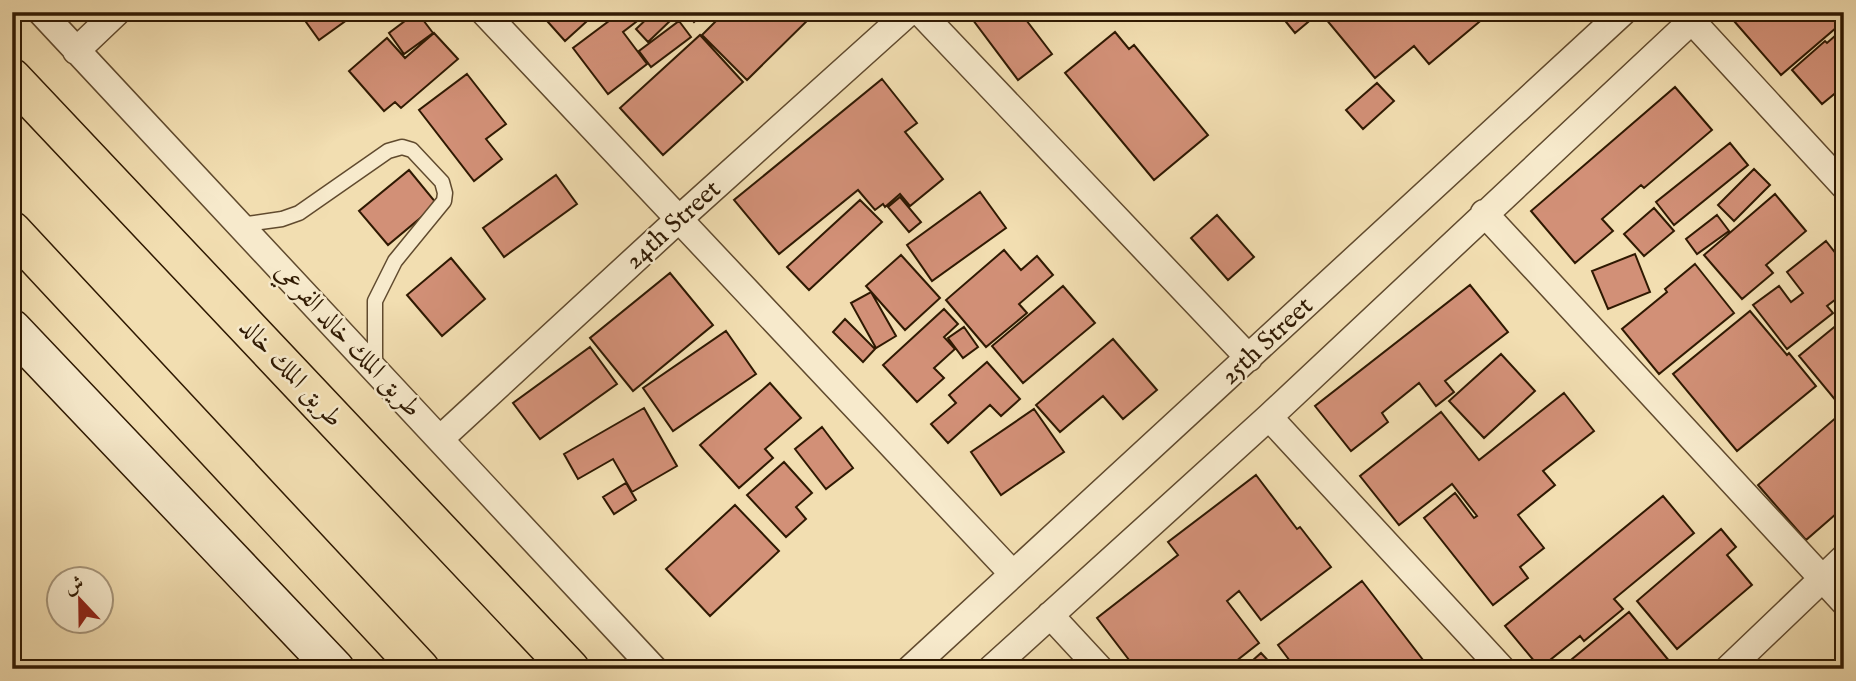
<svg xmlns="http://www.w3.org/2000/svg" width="1856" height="681" font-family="'IM FELL English',Amiri,serif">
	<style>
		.building { fill: #d29077; stroke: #2f1902; stroke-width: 2 }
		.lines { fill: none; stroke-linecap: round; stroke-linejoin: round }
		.lane-casing { stroke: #604a2e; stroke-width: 17 }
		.street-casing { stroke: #604a2e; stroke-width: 29 }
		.secondary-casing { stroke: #2f1902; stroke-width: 41 }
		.highway-casing { stroke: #2f1902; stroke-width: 41 }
		.lane { stroke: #f7eacc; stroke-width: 14 }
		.street { stroke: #f7eacc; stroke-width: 26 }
		.secondary { stroke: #f7eacc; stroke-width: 38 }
		.highway { stroke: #f2deb1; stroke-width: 38 }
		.labels { text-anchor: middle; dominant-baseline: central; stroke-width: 5; stroke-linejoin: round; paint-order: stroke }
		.street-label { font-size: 26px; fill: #2f1902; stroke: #f7eacc }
	</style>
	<rect width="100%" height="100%" fill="#f2deb1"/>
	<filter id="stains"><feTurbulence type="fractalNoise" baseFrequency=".00286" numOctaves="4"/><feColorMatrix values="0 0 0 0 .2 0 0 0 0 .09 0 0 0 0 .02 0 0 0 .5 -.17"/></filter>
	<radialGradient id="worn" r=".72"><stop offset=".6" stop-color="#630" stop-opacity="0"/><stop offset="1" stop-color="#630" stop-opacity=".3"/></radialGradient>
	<path class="building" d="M305,12H358L319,40L301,15Z
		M417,12L433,33L404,54L389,33Z
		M539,12H597L565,41Z
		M621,12H649L623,32L647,64L608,94L573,48Z
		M654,12H663L671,20L648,42L636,29Z
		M686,12H705L694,22Z
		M725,12H816L747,80L702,35Z
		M967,12H1020L1052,54L1018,80Z
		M1278,12H1320L1295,33Z
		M1320,12H1491L1429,64L1414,46L1375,78Z
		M1744,12H1844V21L1781,75L1734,21Z
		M679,21L691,37L651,67L639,51Z
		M1844,28V86L1822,104L1792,70L1825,41L1827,43Z
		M1115,32L1129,49L1134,45L1208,135L1154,180L1065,73Z
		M434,33L458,59L401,108L395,102L384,111L349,71L387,38L405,58Z
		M700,35L743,82L663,155L620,108Z
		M467,74L506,124L486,139L502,159L474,181L419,110Z
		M882,79L917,123L905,132L943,179L910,206L900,194L885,207L883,204L875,210L858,190L779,254L734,200Z
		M1377,83L1394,101L1363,129L1346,110Z
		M1675,87L1712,130L1644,188L1641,185L1602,219L1613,231L1575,263L1531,211Z
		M1730,143L1748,165L1674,225L1656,202Z
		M1754,169L1770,185L1734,221L1718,205Z
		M409,170L437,204L388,245L359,211Z
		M556,175L577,204L504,257L483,228Z
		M980,192L1006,228L932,281L907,245Z
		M1775,194L1806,231L1766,265L1773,273L1742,299L1704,255Z
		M900,197L921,222L909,232L888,207Z
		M860,200L882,222L809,290L787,267Z
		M1654,208L1674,231L1644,256L1624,234Z
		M1217,215L1254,257L1228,280L1191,238Z
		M1717,215L1729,231L1697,254L1686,239Z
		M1826,241L1844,264V293L1827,306L1833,313L1787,349L1753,305L1779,286L1791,302L1803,293L1787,272Z
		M1004,250L1021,270L1037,256L1053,275L1019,304L1027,313L986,347L946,300Z
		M1635,254L1650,292L1608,309L1592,271Z
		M901,255L940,298L905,330L866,286Z
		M451,258L485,299L442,336L407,295Z
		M1695,264L1734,313L1659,374L1622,329L1667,292L1665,289Z
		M670,273L713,325L633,391L590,338Z
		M1470,285L1508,332L1445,381L1454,392L1436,406L1419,383L1382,413L1388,422L1351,451L1315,406Z
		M1063,286L1095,323L1023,383L992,346Z
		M871,292L896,336L876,348L851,303Z
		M944,309L958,324L944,337L955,349L934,368L944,378L917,402L883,365Z
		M1750,311L1787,355L1789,353L1816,386L1737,451L1673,374Z
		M845,319L875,349L863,362L833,332Z
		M1844,319V407L1839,401L1837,402L1799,356Z
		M964,327L978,347L963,358L948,338Z
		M726,331L756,374L673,431L643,388Z
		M1113,339L1157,390L1123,419L1103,396L1060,432L1036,405Z
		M590,347L617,384L540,439L513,403Z
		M1501,354L1535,391L1484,438L1449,401Z
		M987,362L1020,399L1001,416L990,405L948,443L931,424L956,403L949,395Z
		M770,383L801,418L765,449L773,458L739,488L700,445Z
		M1564,393L1594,431L1543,471L1555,485L1518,515L1544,548L1520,567L1528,578L1493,605L1424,518L1455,493L1474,518L1477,516L1452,484L1399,525L1360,476L1441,412L1479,460Z
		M644,408L677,466L632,492L613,459L578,479L564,454Z
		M1034,409L1064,452L1001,495L971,452Z
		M1839,415L1844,420V497L1839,500L1844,507L1806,540L1758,485Z
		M822,427L853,468L826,489L795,449Z
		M784,462L812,493L796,507L806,519L786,537L747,495Z
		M1256,475L1297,529L1300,527L1331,567L1261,620L1239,591L1227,601L1259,643L1226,669H1136L1097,618L1178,555L1168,542Z
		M626,483L636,500L614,514L603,497Z
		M1663,496L1694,533L1614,599L1623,609L1584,641L1580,636L1540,668L1505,626Z
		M735,505L779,551L710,616L666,569Z
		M1721,529L1736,547L1727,555L1752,585L1677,649L1637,601Z
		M1362,581L1430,669H1296L1278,645Z
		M1629,612L1670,662L1662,669H1560Z
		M1261,653L1276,669H1243Z"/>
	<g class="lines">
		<defs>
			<path id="lane" d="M240,225L282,219L299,213L388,151L402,147L412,150L442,182L445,193L444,201L395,261L375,301V368"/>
			<path id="street" d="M41,12L654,669
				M484,12L1013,574
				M920,12L1249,358
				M1692,21L1844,186
				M76,51L117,12
				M1484,213L1844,602
				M1269,417L1502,669
				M440,439L679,219L909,12
				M1050,615L1100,669
				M910,669L1623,12
				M991,669L1269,417L1701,12
				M1728,669L1844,558"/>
			<path id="secondary" d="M12,329L335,669"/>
			<path id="highway" d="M12,78L570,669
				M12,231L420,669"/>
		</defs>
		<use href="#lane" class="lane-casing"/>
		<use href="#street" class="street-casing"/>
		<use href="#secondary" class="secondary-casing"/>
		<use href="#highway" class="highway-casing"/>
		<use href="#lane" class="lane"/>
		<use href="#street" class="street"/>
		<use href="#secondary" class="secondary"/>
		<use href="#highway" class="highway"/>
	</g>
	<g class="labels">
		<g class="street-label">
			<text transform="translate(673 225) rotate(-42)">24th Street</text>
			<text transform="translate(348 340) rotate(47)">طريق الملك خالد الفرعي</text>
			<text transform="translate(1267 341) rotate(-43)">25th Street</text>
			<text transform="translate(291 373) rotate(47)">طريق الملك خالد</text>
		</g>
	</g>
	<rect width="1856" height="681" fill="none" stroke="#f2deb1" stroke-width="42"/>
	<rect x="14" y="14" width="1828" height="653" fill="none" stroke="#2f1902" stroke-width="3.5"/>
	<rect x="21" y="21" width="1814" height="639" fill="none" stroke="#2f1902" stroke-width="2"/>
	<g transform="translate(80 600) rotate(338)"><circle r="33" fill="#f7eacc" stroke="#a7967b" stroke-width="2"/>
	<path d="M0-5L12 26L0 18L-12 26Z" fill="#8f2418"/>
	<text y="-10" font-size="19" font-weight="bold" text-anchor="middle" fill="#2f1902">ش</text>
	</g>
	<rect width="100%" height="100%" filter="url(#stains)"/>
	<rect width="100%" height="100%" fill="url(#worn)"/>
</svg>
